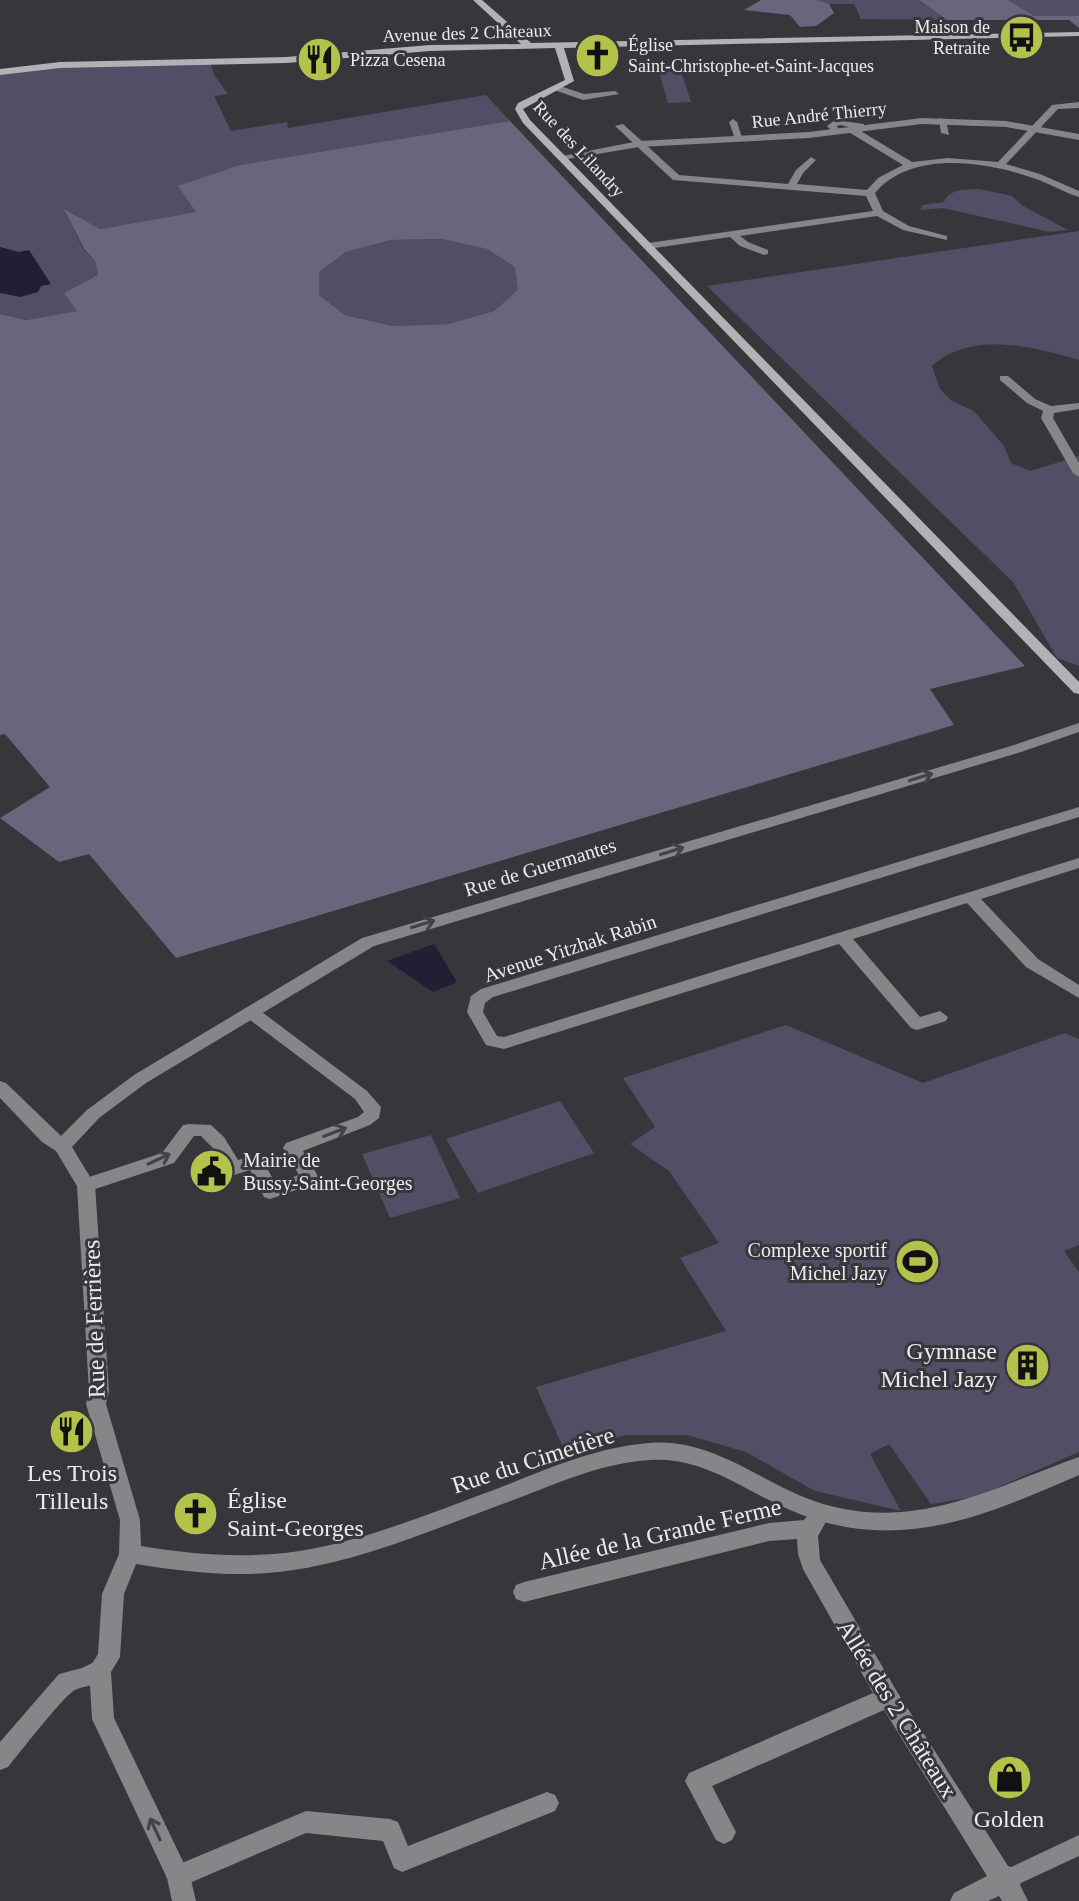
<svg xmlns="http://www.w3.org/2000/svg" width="1079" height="1901" font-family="'Times New Roman',serif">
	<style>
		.green { fill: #534d65 }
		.forest { fill: #6a647d; fill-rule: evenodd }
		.water { fill: #241e34 }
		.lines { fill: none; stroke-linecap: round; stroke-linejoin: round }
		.pedestrian { fill: #868588; fill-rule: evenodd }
		.minor { fill: #868588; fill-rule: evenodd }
		.tertiary { fill: #868588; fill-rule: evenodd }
		.secondary { fill: #b2b1b6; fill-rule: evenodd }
		.oneway { stroke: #434247 }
		.labels { text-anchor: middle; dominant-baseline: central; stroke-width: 6; stroke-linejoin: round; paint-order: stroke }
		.far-poi-label { font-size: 18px; fill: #ecebef; stroke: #37363b; text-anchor: start }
		.far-street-label { font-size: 18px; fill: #ecebef; stroke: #37363b }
		.street-label { font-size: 20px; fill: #ecebef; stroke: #37363b }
		.poi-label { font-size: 20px; fill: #ecebef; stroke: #37363b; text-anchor: start }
		.near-street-label { font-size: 24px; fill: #ecebef; stroke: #37363b }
		.near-poi-label { font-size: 24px; fill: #ecebef; stroke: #37363b }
	</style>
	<rect width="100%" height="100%" fill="#37363b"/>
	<path class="green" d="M817,0H919L947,20L861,19L854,4H829Z
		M1008,0H1079V16L1034,17Z
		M209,60L215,76L228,94L214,96L231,131L287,122L288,128L486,95L510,121L239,165L179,186L197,212L100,229L65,210L83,249L95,261L98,275L77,311L26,320L0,314V70L45,64Z
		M681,71L691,102L668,103L659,72Z
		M979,189L1012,196L1023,206L1068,230L1050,232L943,208L920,210L923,205L944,202C950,188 965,190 979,189Z
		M1079,231V360C1034,347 971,330 932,366L940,389L952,401L974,411L1004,446L1011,463L1030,471L1079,456V666L1057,658L1013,582L707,286Z
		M442,239L487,249L516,267L519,290L494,311L448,324L393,326L345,315L319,295V272L346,252L391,240Z
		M786,1025L923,1083L1065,1033L1079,1039V1245L1064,1251L1079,1272V1452L976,1497L931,1504L889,1444L870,1454L901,1511L815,1491L746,1452L687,1435H625L566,1454L536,1387L726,1331L680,1258L719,1243L669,1171L630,1144L655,1127L623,1078Z
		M560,1101L594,1153L478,1193L446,1139Z
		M431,1135L460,1198L390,1218L362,1154Z"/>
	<path class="forest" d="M761,0H817L829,4L834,13L816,26L800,27L790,15L744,10Z
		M919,0H1008L1034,16H1079V28L1069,20H947Z
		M510,121L1025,666L930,689L954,725L176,958L89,854L59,862L0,818L50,787L5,734L0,735V314L26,320L77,311L64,293L98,275L95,261L84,249L64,209L100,229L196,212L178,186L239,165ZM442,239L487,249L515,267L518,290L494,311L448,324L393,326L345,315L319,295V272L346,252L391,240Z"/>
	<path class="water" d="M0,247L19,252L29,250L51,284L41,286L38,292L20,297L0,293Z
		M434,944L457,982L433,992L387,961Z"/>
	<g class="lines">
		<path class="pedestrian" d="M1079,1835V1856L1012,1887L1005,1884L1002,1877L1005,1870Z"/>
		<path class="minor" d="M557,85L584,94L615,91L619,94L583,100L554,90L553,88Z
			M1079,102V108L1058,109L1006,164L1040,174L1079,191V197C1063,192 1049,183 1033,178C985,161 911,150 875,193L883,211L909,226L947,236V240L903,230L877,216L740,236L748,242L768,250V254L764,255L740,246L730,237L648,249L643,246L648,243L873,211L866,196L673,180L615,126L623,124L679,175L788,184L796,170L811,157L816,160L803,173L797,184L867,190L878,178L903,165L847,131L845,129L849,127L840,125L837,126L840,133H834L827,126L835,120L864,124V128L854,127L912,162L948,158L998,162L1052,105Z
			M939,118L946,120L949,135L941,133Z
			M733,119L737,122L743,141L735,139L729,122Z
			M1000,376H1008L1035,399L1051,406L1079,403V409L1054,413L1053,418L1079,463V477L1073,473L1041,418L1043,411L1027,403L1000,380Z
			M1079,807V817L493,997L485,1003L483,1012L497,1036L504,1037L1079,858V868L981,899L1038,959L1079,985V998L1026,967L967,903L853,939L920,1017L940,1011L948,1017L946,1021L917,1030L911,1028L839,944L504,1049L486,1045L467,1012L471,996L481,989Z
			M252,1007L258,1009L367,1091L381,1107L379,1118L370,1125L303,1151L319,1178L316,1183L270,1199L264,1197L250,1170L234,1175L228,1173L212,1147L201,1136H194L174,1163L86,1192L80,1190L77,1185L80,1180L162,1153L183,1125L189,1124L211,1125L224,1137L238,1160L255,1155L261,1157L275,1183L299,1175L283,1148L286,1143L358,1117L364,1112L355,1099L246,1017L244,1013Z
			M821,1504L828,1507L831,1513L818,1536L820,1560L896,1690L1008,1866L1019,1869L1023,1877L1020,1885L1028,1901H1002L999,1896L988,1901H950L954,1893L987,1876L884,1710L712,1786L736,1832L732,1840L724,1844L716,1840L685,1781L689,1773L873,1693L803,1569L798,1554L797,1539L769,1541L524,1602L516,1599L513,1592L516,1585L524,1582L769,1523L804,1520L814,1507Z
			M100,1659L108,1662L111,1669C104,1686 89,1684 75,1690C65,1694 19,1754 8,1767L0,1770V1742L59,1674L82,1668Z
			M547,1792L555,1795L559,1803L555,1811L402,1872L394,1868L383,1841L306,1833L178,1888L170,1884L166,1876L170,1868L306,1811L390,1819L398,1822L408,1846Z"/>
		<path class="tertiary" d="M922,118L1006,121L1079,134V140L1006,127L922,124L809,138L639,147L562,160L557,157L639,141L809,132Z
			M1079,723V732L1021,752L374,946L146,1083L99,1118L72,1147L95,1185L109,1391L106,1404L140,1520L141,1546C188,1554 237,1558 285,1553C359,1544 430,1513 499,1488C547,1469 597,1447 649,1443C709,1438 754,1477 806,1498C907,1537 986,1490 1079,1457V1475C980,1518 895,1555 790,1510C743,1490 703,1456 650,1460C599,1463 552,1486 505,1503C434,1529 362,1561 287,1571C237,1578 185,1572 136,1564L124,1594L120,1657L111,1672L114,1718L190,1876L196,1901H172L167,1878L92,1719L89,1669L98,1654L102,1594L119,1554L120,1520L86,1404L89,1391L77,1186L56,1151L42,1142L0,1098V1081L6,1083L61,1136L87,1110L134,1075L362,938L1011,746Z"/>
		<path class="secondary" d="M473,0H482L531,43L1079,32V36L564,48L574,81L523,109L530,120L1079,682V694L1074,693L523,123L515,109L518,103L565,80L555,48L430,51L286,63L60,68L0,75V69L60,62L286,57L430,45L521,44Z"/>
	</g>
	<defs><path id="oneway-shaft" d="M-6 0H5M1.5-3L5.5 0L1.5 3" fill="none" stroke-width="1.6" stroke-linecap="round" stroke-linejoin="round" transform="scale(2)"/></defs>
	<g class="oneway">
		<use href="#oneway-shaft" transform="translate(921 777) rotate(-17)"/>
		<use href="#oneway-shaft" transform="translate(672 851) rotate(-17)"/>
		<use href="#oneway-shaft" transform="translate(423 924) rotate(-17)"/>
		<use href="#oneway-shaft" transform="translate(335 1132) rotate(-21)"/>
		<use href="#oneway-shaft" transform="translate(159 1159) rotate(-25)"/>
		<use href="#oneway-shaft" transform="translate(155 1829) rotate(-115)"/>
	</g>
	<defs>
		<symbol id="bus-disc" viewBox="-11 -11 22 22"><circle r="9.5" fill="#b3c24b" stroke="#37363b"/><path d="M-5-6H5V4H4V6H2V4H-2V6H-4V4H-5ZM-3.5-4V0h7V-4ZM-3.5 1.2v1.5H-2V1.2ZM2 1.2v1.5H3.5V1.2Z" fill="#111"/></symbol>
		<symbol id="church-disc" viewBox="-11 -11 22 22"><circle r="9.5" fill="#b3c24b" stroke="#37363b"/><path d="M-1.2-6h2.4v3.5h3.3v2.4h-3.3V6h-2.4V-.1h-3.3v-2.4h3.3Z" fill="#111"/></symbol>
		<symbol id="restaurant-disc" viewBox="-11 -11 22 22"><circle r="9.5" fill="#b3c24b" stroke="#37363b"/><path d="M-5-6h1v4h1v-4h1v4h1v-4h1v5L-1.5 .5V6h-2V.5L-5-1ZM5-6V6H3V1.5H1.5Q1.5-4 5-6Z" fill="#111"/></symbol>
		<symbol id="civic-disc" viewBox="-11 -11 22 22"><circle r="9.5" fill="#b3c24b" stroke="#37363b"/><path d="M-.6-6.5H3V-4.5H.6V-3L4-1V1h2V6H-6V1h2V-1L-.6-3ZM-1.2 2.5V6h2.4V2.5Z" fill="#111"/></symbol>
		<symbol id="stadium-disc" viewBox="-11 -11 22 22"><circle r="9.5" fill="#b3c24b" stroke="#37363b"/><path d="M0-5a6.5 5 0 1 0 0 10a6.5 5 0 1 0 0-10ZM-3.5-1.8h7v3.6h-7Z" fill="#111"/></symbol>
		<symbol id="building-disc" viewBox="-11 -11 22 22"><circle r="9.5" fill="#b3c24b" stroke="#37363b"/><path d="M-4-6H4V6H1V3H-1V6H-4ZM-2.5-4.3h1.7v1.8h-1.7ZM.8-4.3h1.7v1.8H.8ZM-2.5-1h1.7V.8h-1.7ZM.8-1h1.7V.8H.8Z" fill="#111"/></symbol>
		<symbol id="shop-disc" viewBox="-11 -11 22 22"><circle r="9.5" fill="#b3c24b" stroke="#37363b"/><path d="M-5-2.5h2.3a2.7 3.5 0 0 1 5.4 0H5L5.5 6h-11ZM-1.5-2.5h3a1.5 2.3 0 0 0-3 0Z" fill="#111"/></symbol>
	</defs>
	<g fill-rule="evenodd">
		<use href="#bus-disc" x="996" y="12" width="51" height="51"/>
		<use href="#church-disc" x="572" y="30" width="51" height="51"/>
		<use href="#restaurant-disc" x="294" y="34" width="51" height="51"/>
		<use href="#civic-disc" x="186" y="1146" width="51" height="51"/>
		<use href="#stadium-disc" x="892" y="1236" width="51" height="51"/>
		<use href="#building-disc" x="1002" y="1340" width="51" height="51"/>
		<use href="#restaurant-disc" x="46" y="1406" width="51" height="51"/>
		<use href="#church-disc" x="170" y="1488" width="51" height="51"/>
		<use href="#shop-disc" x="984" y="1752" width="51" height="51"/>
	</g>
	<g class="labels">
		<g class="far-poi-label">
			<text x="990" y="27" text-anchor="end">Maison de<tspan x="990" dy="21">Retraite</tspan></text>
			<text x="628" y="45">Église<tspan x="628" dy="21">Saint-Christophe-et-Saint-Jacques</tspan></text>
			<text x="350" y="60">Pizza Cesena</text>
		</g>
		<g class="far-street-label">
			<text transform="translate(467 33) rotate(-2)">Avenue des 2 Châteaux</text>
			<text transform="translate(819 115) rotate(-6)">Rue André Thierry</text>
			<text transform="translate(579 149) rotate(47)">Rue des Lilandry</text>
		</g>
		<g class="street-label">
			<text transform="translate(540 867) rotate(-17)">Rue de Guermantes</text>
			<text transform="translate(570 948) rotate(-18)">Avenue Yitzhak Rabin</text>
		</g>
		<g class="poi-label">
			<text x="243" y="1160">Mairie de<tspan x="243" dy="23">Bussy-Saint-Georges</tspan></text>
			<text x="887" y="1250" text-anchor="end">Complexe sportif<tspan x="887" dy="23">Michel Jazy</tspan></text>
		</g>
		<g class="near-street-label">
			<text transform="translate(94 1319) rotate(-92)">Rue de Ferrières</text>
			<text transform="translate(533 1460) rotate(-18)">Rue du Cimetière</text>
			<text transform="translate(660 1534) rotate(-13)">Allée de la Grande Ferme</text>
			<text transform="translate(897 1709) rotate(58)">Allée des 2 Châteaux</text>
		</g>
		<g class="near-poi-label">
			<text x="997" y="1351" text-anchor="end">Gymnase<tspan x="997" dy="28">Michel Jazy</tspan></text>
			<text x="72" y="1473">Les Trois<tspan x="72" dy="28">Tilleuls</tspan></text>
			<text x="227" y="1500" text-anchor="start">Église<tspan x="227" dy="28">Saint-Georges</tspan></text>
			<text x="1009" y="1819">Golden</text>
		</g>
	</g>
</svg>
